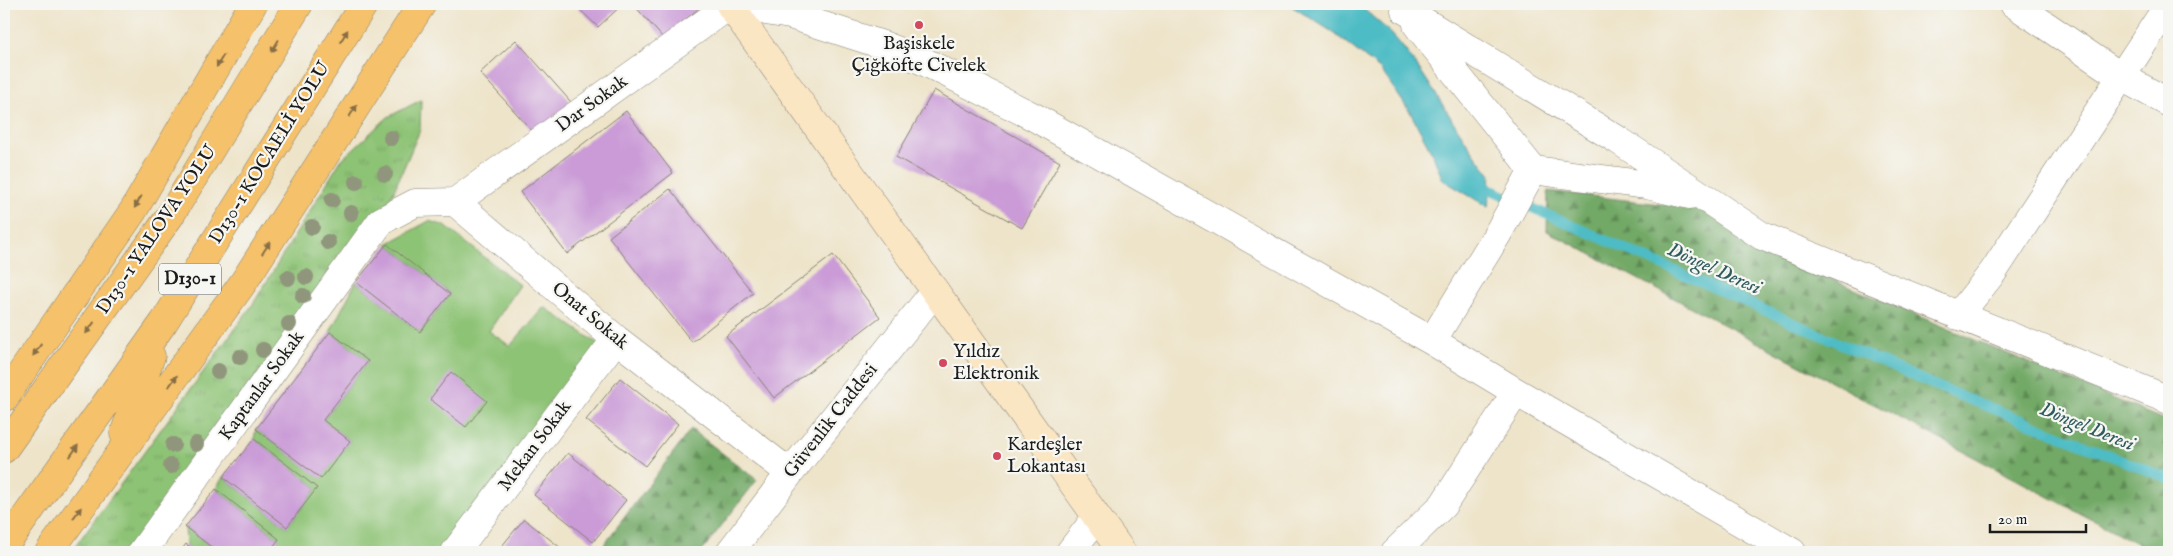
<svg xmlns="http://www.w3.org/2000/svg" width="2173" height="556" font-family="'IM FELL English',serif">
	<style>
		.grass { fill: url(#grass-tufts); stroke: #547048 }
		.forest { fill: url(#forest-firs); stroke: #476241 }
		.garden { fill: #8dc375; stroke: #547048 }
		.water { fill: #4ebcc5; stroke: #356c70 }
		.lines { fill: none; stroke-linecap: round; stroke-linejoin: round }
		.stream { stroke: #4ebcc5; stroke-width: 10 }
		.building { fill: #ca9bd7 }
		.street-casing { stroke: #858073; stroke-width: 29 }
		.secondary-casing { stroke: #858073; stroke-width: 29 }
		.highway-casing { stroke: #858073; stroke-width: 29 }
		.street { stroke: #fff; stroke-width: 28 }
		.secondary { stroke: #fbe6c4; stroke-width: 28 }
		.highway { stroke: #f5c16b; stroke-width: 28 }
		.tree { fill: #90967b }
		.oneway { fill: #886e44 }
		.poi-dot { fill: #d1495b; stroke: #f6f6f2; stroke-width: 2 }
		.labels { text-anchor: middle; dominant-baseline: central; stroke-width: 4.5; stroke-linejoin: round; paint-order: stroke }
		.shield { fill: #f6f6f2; stroke: #5d5d5c; stroke-width: 1 }
		.shield-label { font-size: 18px; font-weight: bold; fill: #1c1c1c }
		.poi-label { font-size: 19px; fill: #1c1c1c; stroke: #f6f6f2; text-anchor: start }
		.street-label { font-size: 19px; fill: #1c1c1c; stroke: #f6f6f2 }
		.water-label { font-size: 20px; font-style: italic; fill: #305c60; stroke: #f6f6f2 }
	</style>
	<defs>
		<pattern id="grass-tufts" width="24" height="20" patternUnits="userSpaceOnUse" patternTransform="scale(1.25)"><rect width="24" height="20" fill="#8dc375"/><path d="M3 7l-1-3M5 7V3M7 7l1-3M15 17l-1-3M17 17v-4M19 17l1-3" fill="none" stroke="#79a765"/></pattern>
		<pattern id="forest-firs" width="22" height="20" patternUnits="userSpaceOnUse" patternTransform="scale(1.25)"><rect width="22" height="20" fill="#72a966"/><path d="M5 1l3.5 6h-7zM16 11l3.5 6h-7z" fill="#5d8953"/></pattern>
	</defs>
	<rect width="100%" height="100%" fill="#f6f6f2"/>
	<filter id="ink" filterUnits="userSpaceOnUse"><feTurbulence type="fractalNoise" baseFrequency=".02" numOctaves="2"/><feDisplacementMap in="SourceGraphic" scale="10" xChannelSelector="R" yChannelSelector="G"/><feConvolveMatrix kernelMatrix="1 2 1 2 8 2 1 2 1" color-interpolation-filters="sRGB"/></filter>
	<filter id="wash" filterUnits="userSpaceOnUse"><feTurbulence type="fractalNoise" baseFrequency=".0096" numOctaves="4" result="noise"/><feDisplacementMap in="SourceGraphic" scale="20" xChannelSelector="R" yChannelSelector="G"/><feGaussianBlur stdDeviation="1.12" result="paint"/><feColorMatrix in="noise" values="0 0 0 0 0 0 0 0 0 0 0 0 0 0 0 0 0 1.4 0 .05"/><feComposite in="paint" operator="in"/></filter>
	<g filter="url(#wash)">
		<rect width="100%" height="100%" fill="#eee4ca"/>
		<path class="grass" d="M421,100L420,130L381,221L142,552H71L253,304L341,160L388,117Z"/>
		<path class="forest" d="M1548,191L1703,209L1760,249L2169,422V552H2136L2140,545L1547,231Z
			M691,429L757,480L701,552H609L602,547Z"/>
		<path class="garden" d="M429,221L445,226L520,285L489,331L510,346L544,307L600,345L444,552H269L279,539L216,489L223,477L287,527L317,488L254,439L256,429L321,478L350,441L323,420L368,361L330,332L356,282L420,332L450,294L387,244Z
			M185,527L218,552H196L186,544Z"/>
		<path class="water" d="M1288,4H1358C1371,16 1386,27 1397,40C1433,82 1456,133 1491,175L1488,207L1443,180L1431,151L1410,112L1381,70L1331,31Z"/>
		<g class="lines">
			<path class="stream" d="M1478,184L1941,388L2169,479"/>
		</g>
		<g id="blocks">
			<path class="building" d="M574,4H623L598,27Z
				M633,4H697L700,7L664,39Z
				M516,40L571,102L535,134L480,73Z
				M934,90L1060,162L1022,228L896,157Z
				M626,111L673,173L567,254L520,192Z
				M670,189L753,293L692,342L609,237Z
				M387,244L450,294L420,332L356,282Z
				M833,255L880,317L774,398L726,336Z
				M330,332L368,361L323,420L350,441L321,479L256,429Z
				M451,372L487,401L466,427L430,399Z
				M620,378L678,424L645,466L586,420Z
				M254,439L317,488L287,527L223,477Z
				M568,453L626,500L593,542L534,495Z
				M216,489L279,539L269,552H218L185,527Z
				M524,519L566,552H497Z
				M186,544L196,552H180Z"/>
		</g>
	</g>
	<g filter="url(#ink)">
		<use href="#blocks" fill-opacity="0" stroke="#858073" stroke-width="1"/>
		<g class="lines">
			<defs>
				<path id="street" d="M2014,4L2120,76L2169,103
					M1405,10L1618,140L1762,236L2169,400
					M1417,25L1533,170L1647,185L1690,195
					M455,202L730,5L790,15L883,45L921,60L1034,117L1432,341L1516,392L1792,552
					M1958,316L1993,272L2169,4
					M1432,341L1497,235L1533,170
					M142,552L381,221L415,203L455,202L616,339L790,473
					M455,552L616,339
					M730,552L790,473L935,291
					M1070,552L1096,518
					M1395,552L1443,505L1516,392"/>
				<path id="secondary" d="M730,5L1122,552"/>
				<path id="highway" d="M4,398L133,211L253,4
					M124,434L151,356
					M4,449L170,216L299,4
					M4,547L164,322L364,4
					M49,552L243,283L422,4"/>
			</defs>
			<use href="#street" class="street-casing"/>
			<use href="#secondary" class="secondary-casing"/>
			<use href="#highway" class="highway-casing"/>
			<use href="#street" class="street"/>
			<use href="#secondary" class="secondary"/>
			<use href="#highway" class="highway"/>
		</g>
		<g class="tree">
			<circle cx="391" cy="138" r="8"/>
			<circle cx="385" cy="174" r="8"/>
			<circle cx="356" cy="182" r="8"/>
			<circle cx="332" cy="200" r="8"/>
			<circle cx="351" cy="213" r="8"/>
			<circle cx="312" cy="227" r="8"/>
			<circle cx="328" cy="242" r="8"/>
			<circle cx="306" cy="277" r="8"/>
			<circle cx="288" cy="278" r="8"/>
			<circle cx="303" cy="296" r="8"/>
			<circle cx="289" cy="324" r="8"/>
			<circle cx="263" cy="350" r="8"/>
			<circle cx="240" cy="357" r="8"/>
			<circle cx="218" cy="371" r="8"/>
			<circle cx="196" cy="444" r="8"/>
			<circle cx="173" cy="445" r="8"/>
			<circle cx="171" cy="466" r="8"/>
		</g>
		<defs><path id="oneway-solid" d="M-6-.8H1V-3.2L6.5 0L1 3.2V.8H-6Z" transform="scale(1.25)"/></defs>
		<g class="oneway">
			<use href="#oneway-solid" transform="translate(344 36) rotate(-58)"/>
			<use href="#oneway-solid" transform="translate(275 46) rotate(121)"/>
			<use href="#oneway-solid" transform="translate(220 61) rotate(120)"/>
			<use href="#oneway-solid" transform="translate(353 111) rotate(-57)"/>
			<use href="#oneway-solid" transform="translate(138 202) rotate(120)"/>
			<use href="#oneway-solid" transform="translate(266 248) rotate(-57)"/>
			<use href="#oneway-solid" transform="translate(90 328) rotate(126)"/>
			<use href="#oneway-solid" transform="translate(37 350) rotate(125)"/>
			<use href="#oneway-solid" transform="translate(173 381) rotate(-54)"/>
			<use href="#oneway-solid" transform="translate(74 451) rotate(-55)"/>
			<use href="#oneway-solid" transform="translate(77 513) rotate(-54)"/>
		</g>
	</g>
	<g class="poi-dot">
		<circle cx="919" cy="25" r="5"/>
		<circle cx="943" cy="363" r="5"/>
		<circle cx="997" cy="456" r="5"/>
	</g>
	<g class="labels">
		<rect class="shield" x="159" y="263.5" width="62" height="31" rx="4"/>
		<g class="shield-label">
			<text x="190" y="279">D130-1</text>
		</g>
		<g class="poi-label">
			<text x="919" y="44" text-anchor="middle">Başiskele<tspan x="919" dy="22">Çiğköfte Civelek</tspan></text>
			<text x="953" y="352">Yıldız<tspan x="953" dy="22">Elektronik</tspan></text>
			<text x="1007" y="445">Kardeşler<tspan x="1007" dy="22">Lokantası</tspan></text>
		</g>
		<g class="street-label">
			<text transform="translate(592 104) rotate(-36)">Dar Sokak</text>
			<text transform="translate(270 153) rotate(-58)">D130-1 KOCAELİ YOLU</text>
			<text transform="translate(157 230) rotate(-56)">D130-1 YALOVA YOLU</text>
			<text transform="translate(590 316) rotate(40)">Onat Sokak</text>
			<text transform="translate(262 386) rotate(-54)">Kaptanlar Sokak</text>
			<text transform="translate(831 421) rotate(-52)">Güvenlik Caddesi</text>
			<text transform="translate(535 446) rotate(-53)">Mekan Sokak</text>
		</g>
		<g class="water-label">
			<text transform="translate(1714 269) rotate(24)">Döngel Deresi</text>
			<text transform="translate(2087 427) rotate(22)">Döngel Deresi</text>
		</g>
	</g>
	<rect width="2173" height="556" fill="none" stroke="#f6f6f2" stroke-width="20"/>
	<path d="M1990 524v8h96v-8" fill="none" stroke="#1c1c1c" stroke-width="2.5"/>
	<text x="1998" y="524" font-size="15" fill="#1c1c1c" stroke="#f6f6f2" stroke-width="4" paint-order="stroke">20 m</text>
</svg>
